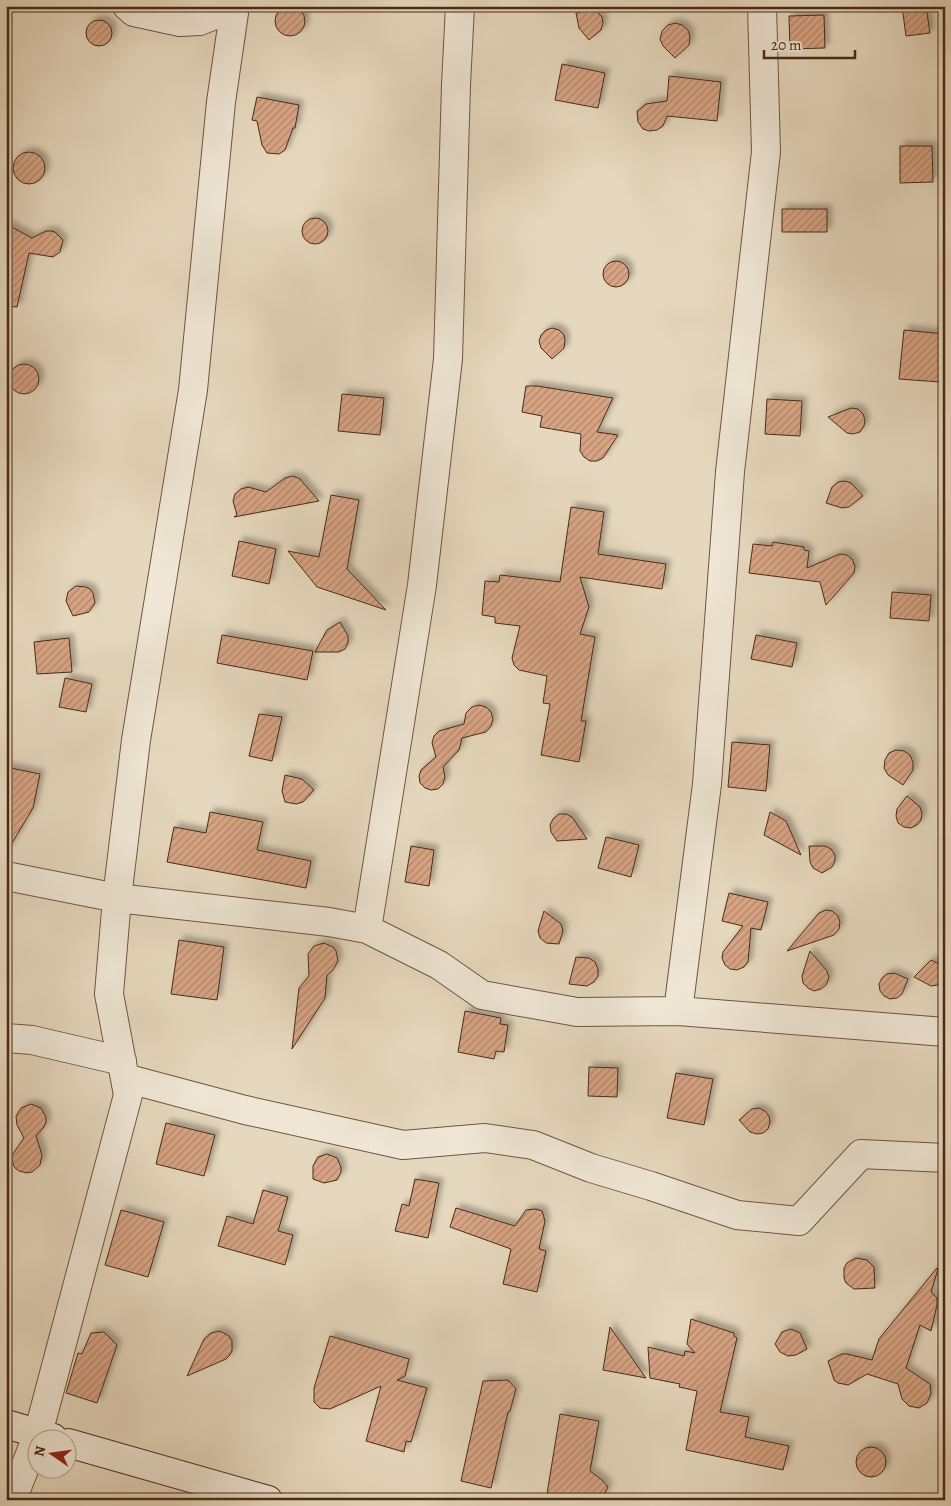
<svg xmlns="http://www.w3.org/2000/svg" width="951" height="1506" font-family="Alegreya,serif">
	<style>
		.building { fill: url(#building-hatch); stroke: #482b15; filter: url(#shadow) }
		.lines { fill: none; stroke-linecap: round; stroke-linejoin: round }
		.minor-casing { stroke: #70563f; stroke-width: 30 }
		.secondary-casing { stroke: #482b15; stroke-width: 30 }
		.minor { stroke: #efe6d5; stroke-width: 28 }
		.secondary { stroke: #efe6d5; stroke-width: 28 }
	</style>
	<defs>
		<pattern id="building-hatch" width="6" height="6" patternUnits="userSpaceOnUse" patternTransform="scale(1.25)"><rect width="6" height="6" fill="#d8a484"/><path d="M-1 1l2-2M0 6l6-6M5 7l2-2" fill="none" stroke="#b1866b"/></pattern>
		<filter id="shadow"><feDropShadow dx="4.5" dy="-4.5" stdDeviation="2.5" flood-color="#0004"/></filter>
	</defs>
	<rect width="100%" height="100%" fill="#e6d8be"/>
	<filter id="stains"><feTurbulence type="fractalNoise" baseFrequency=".004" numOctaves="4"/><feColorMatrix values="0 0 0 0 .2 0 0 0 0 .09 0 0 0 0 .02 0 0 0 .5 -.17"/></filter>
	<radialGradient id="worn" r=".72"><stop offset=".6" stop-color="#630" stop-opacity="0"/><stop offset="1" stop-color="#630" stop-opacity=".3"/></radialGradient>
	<path class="building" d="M275 21a15 15 0 1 1 30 0a15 15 0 1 1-30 0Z
		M902,6H926L930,33L906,36Z
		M591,10L597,12L602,17L603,23L601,30L589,40L579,28L576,13Z
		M824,15L825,48L790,49L789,16Z
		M86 33a13 13 0 1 1 26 0a13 13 0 1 1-26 0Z
		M675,23L682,25L688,30L690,37L689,45L675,58L663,46L660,39L662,31L668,25Z
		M562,64L605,73L598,108L555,100Z
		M669,76L721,82L717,121L667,116L663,126L657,130L649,131L643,129L638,122L637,111L646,104L667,101Z
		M257,97L299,105L295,128H293L285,150L279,154L267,153L262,145L257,121L252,120Z
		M900,146H932L933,182L900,183Z
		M13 168a16 16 0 1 1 32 0a16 16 0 1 1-32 0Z
		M782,209H827V232H782Z
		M302 231a13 13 0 1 1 26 0a13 13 0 1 1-26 0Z
		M6,224L32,238L46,231H51L55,232L63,240L60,252L53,257L29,253L17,307L6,306Z
		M603 274a13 13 0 1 1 26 0a13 13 0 1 1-26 0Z
		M552,328L559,330L564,335L565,341L564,348L552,359L541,348L539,341L541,335L546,330Z
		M904,330L945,334L940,382L899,379Z
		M9 379a15 15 0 1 1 30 0a15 15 0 1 1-30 0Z
		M526,386H537L613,398L597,432L618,435L603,458L597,461H590L584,457L580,451L581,434L540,427L542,416L522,412Z
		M342,394L384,398L380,435L338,431Z
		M767,399L802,401L800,436L765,434Z
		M851,408L858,409L863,414L865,420L864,426L860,432L853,434L847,433L828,417Z
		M293,476L300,479L319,501L234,517L237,515L233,501L235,494L241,489L248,487L266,492L285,478Z
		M845,481L851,483L863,496L849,507L842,508L826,503L832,487L838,482Z
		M331,495L359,500L347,569L386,610L317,587L288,551L319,557Z
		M571,507L604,512L598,554L666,564L662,589L580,577L589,607L580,634L595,637L581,721H586L579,762L541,755L550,704L543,703L547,676L519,670L514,665L512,658L520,626L495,623V617L482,615L485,581L499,582L500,575L560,582Z
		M239,541L276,549L269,584L232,576Z
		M773,542L804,547V550L809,551L807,568L840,554L847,555L852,559L855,566L854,573L826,605L820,582L749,573L753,544L772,546Z
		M76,586L86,587L90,589L93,593L95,603L89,612L73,616L66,601L68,592Z
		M892,592L931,595L929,621L890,618Z
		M340,622L348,636V643L345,649L339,652H315L327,630Z
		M222,635L313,651L307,680L217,663Z
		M756,635L797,643L792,667L751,659Z
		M69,638L72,672L37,674L34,642Z
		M65,678L92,684L86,712L59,707Z
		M479,705L486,707L491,712L493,719L491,726L486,732L462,738L459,750L443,767L445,777L443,784L438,789L431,790L425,788L420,783L419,776L421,770L436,757L432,743L434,736L439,731L464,724L466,713L472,707Z
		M259,714L282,717L272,761L249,756Z
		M732,742L770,745L766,791L728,787Z
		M896,750L904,751L910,755L913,762V770L903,785L888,775L884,768L885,760L889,753Z
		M6,767L40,774L33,808L6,853Z
		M285,775L302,779L314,790L303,802L296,804L285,802L282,791Z
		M907,796L920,807L922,813L921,820L917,825L911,828L904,827L898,823L896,816L897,809Z
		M210,812L263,822L257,850L311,861L306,888L167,862L174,827L206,833Z
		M770,812L786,821L801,855L764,835Z
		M559,814H566L572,817L587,839L557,841L551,832L550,825L553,819Z
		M606,837L639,845L631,877L598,868Z
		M411,846L434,850L429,886L405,882Z
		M809,846H825L831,849L835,855V861L832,867L822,873L813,868L810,862Z
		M729,893L768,902L761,930L751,928L748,962L744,967L737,970L730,969L725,965L722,958L723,952L743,926L722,921Z
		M826,910L832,911L838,916L840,922L839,929L834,935L787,951L819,913Z
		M544,911L561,924L563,931L559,944L546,943L540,938L538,931Z
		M179,940L224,947L217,1000L171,994Z
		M324,943L333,947L336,951L338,961L333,970L327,975L325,998L292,1049L299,988L309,976L308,954L314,946Z
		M810,951L827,971L829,978L826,985L821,989L814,991L808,988L803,983L802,976Z
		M576,957L589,958L595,962L598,969V976L594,982L587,986L569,984Z
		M931,960L945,967V984L931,986L914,977Z
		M894,973L908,979L902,994L897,998L890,999L884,996L880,991L879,984L882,978L887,974Z
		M465,1011L501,1018L500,1024L508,1025L504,1052L496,1051L494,1059L458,1052Z
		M589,1067L618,1068L617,1097L588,1096Z
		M676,1073L713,1079L704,1125L667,1118Z
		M31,1104L41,1108L46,1117V1122L44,1127L36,1136L42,1155L40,1165L32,1172L27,1173L19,1171L15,1168L13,1164L12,1155L24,1138L17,1125L16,1116L21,1108Z
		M759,1108L765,1111L769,1116L770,1122L768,1129L763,1133L757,1134L750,1132L739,1120L752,1109Z
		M166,1123L215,1135L204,1176L156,1164Z
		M327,1154L337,1158L341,1167V1172L337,1180L324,1183L313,1179V1166L318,1157Z
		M415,1179L439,1183L428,1238L395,1231L402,1204L409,1206Z
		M263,1190L288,1197L278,1231L293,1235L285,1265L218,1246L227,1216L253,1224Z
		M456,1208L515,1226L526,1210L536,1209L542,1211L545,1221L539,1249L546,1251L537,1292L503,1284L511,1249L450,1227Z
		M121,1210L164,1222L148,1277L105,1265Z
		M856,1258L867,1260L874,1267L875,1288L854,1289L846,1283L844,1278V1268L847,1263Z
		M937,1268L938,1269L931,1292L937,1298V1305L931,1331L920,1325L906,1368L930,1384L931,1394L927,1403L919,1408L909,1406L902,1399L898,1384L867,1374L848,1385L838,1383L834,1380L828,1361L842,1354H847L872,1360L879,1339Z
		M691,1319L734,1333V1336L737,1338L720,1412L749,1417L745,1437L789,1446L783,1470L686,1450L697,1391L679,1387L680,1384L650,1378L648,1347L684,1356L685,1351L695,1353L687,1344Z
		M610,1327L646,1378L603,1370Z
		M791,1329L800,1333L807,1349L796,1355L788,1356L780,1352L775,1344L782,1332Z
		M220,1331L229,1336L232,1341V1351L229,1356L226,1359L187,1376L204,1339L211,1333Z
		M104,1332L117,1345L97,1403L66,1393L78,1353L82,1354L91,1333Z
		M330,1336L409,1359L405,1376L397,1380L427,1388L411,1442L406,1441L404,1452L366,1441L381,1386L330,1409L320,1408L314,1402V1388Z
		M508,1380L516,1389L510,1411L508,1412L491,1488L461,1481L483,1381Z
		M560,1414L599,1421L590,1471L602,1480L608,1487L601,1500H546Z
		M856 1462a15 15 0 1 1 30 0a15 15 0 1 1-30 0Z"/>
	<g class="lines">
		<defs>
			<path id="minor" d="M127,6L134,12L180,22L200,21L234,7
				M6,876L117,898L329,922L367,929L439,965L482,995L577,1012L678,1011L945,1032
				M367,929L422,585L448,359L456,85L460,6
				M678,1011L707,784L730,472L766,152L762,6
				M6,1038L32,1040L122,1061
				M125,1078L245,1110L403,1145L485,1138L533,1145L591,1168L651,1186L737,1215L799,1221L861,1154L945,1158
				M12,1500L38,1434L128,1095L109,994L117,898L136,740L193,390L221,102L235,6"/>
			<path id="secondary" d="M6,1424L53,1438
				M68,1443L268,1500"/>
		</defs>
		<use href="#minor" class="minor-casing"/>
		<use href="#secondary" class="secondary-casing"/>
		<use href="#minor" class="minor"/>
		<use href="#secondary" class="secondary"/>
	</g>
	<rect width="951" height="1506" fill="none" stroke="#e6d8be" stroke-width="25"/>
	<rect x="8" y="8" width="936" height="1491" fill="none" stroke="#482b15" stroke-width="2.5"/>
	<rect x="12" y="12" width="926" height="1481" fill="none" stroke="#482b15"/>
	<g transform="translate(52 1454) rotate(283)"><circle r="24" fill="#efe6d5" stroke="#ac9b88"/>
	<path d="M0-4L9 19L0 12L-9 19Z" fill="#8f2418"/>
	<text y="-8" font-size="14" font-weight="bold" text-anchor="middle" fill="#482b15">N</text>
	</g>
	<path d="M764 50v8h91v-8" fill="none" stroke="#482b15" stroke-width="2.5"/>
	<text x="771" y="50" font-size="15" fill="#482b15" stroke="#efe6d5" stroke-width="4" paint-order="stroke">20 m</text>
	<rect width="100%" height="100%" filter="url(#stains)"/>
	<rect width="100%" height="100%" fill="url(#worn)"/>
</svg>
